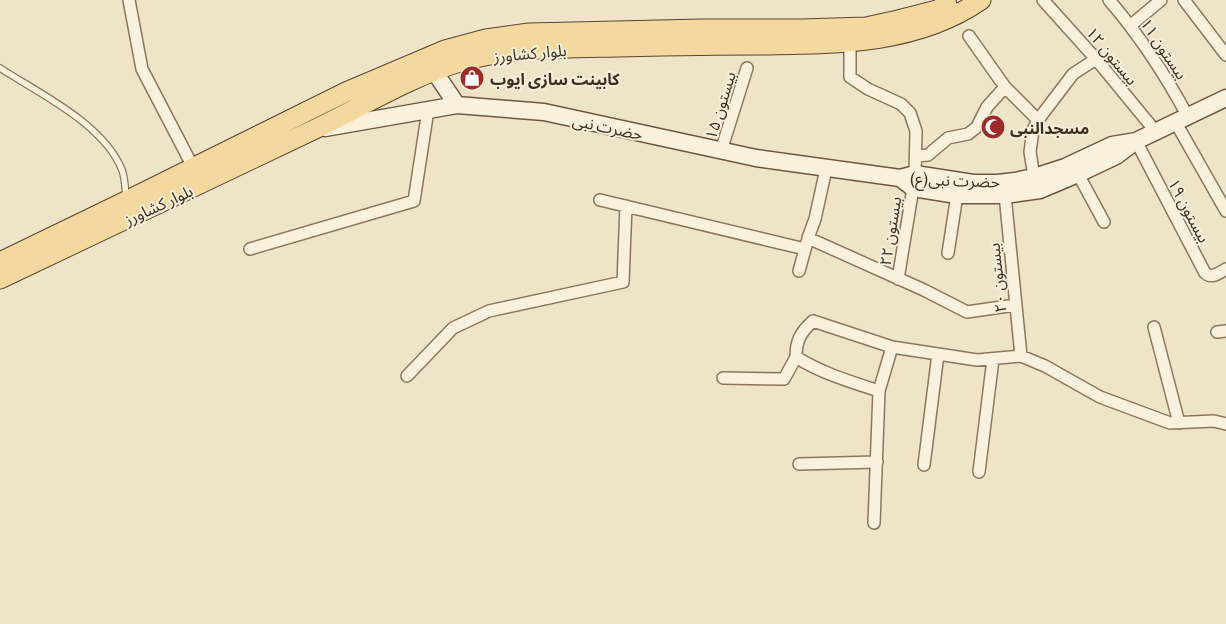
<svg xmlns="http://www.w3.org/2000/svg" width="1226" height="624" font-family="Literata,'Noto Sans Arabic',serif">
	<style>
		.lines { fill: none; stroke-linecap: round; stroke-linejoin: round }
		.lane-casing { stroke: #8d765c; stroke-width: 8 }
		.street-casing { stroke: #8d765c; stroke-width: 14 }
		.secondary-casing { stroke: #6f573f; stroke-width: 19 }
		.primary-casing { stroke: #5b4430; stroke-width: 21 }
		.lane { stroke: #faf1dc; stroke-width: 5.5 }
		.street { stroke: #faf1dc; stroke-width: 11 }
		.secondary { stroke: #faf1dc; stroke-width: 16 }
		.primary { stroke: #f3d9a0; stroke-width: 19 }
		.labels { text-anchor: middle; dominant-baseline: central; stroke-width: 4; stroke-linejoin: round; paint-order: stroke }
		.street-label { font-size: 16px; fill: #3d2e20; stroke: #f7eed8 }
		.poi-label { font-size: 16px; font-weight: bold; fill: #3d2e20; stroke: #f7eed8; text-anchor: start }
	</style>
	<rect width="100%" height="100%" fill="#f0e4c8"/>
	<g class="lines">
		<defs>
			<path id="lane" d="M0,68C40,94 104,124 122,170C125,178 125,188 126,196"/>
			<path id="street" d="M129,0L142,69L193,167
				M1043,0L1096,59L1156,132
				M1109,0C1140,36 1166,76 1188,117
				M1184,0L1226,55
				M1130,26L1161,0
				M850,42V77L868,89L901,104L910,113L916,131L915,174
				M1005,87L1038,120
				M1176,123L1226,211
				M1136,141L1205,273C1212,279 1219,273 1226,269
				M721,151L747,68
				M916,156L928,155L948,138L968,134L977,127L987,107L1005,87L969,36
				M826,169L815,219L808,238L924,290L967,312L1015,305
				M1078,174L1104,222
				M1034,177L1030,152L1033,130L1038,120L1073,74L1096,59
				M1005,195L1021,356
				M600,200L805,249
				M250,249L414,201L428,110
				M948,253L957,195
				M799,271L807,242
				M898,279L913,188
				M1154,327L1179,423
				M1217,332L1226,331
				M892,347L879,391C851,382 821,373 796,357C796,340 801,332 813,321L892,347L977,360L1021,356L1045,366L1100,397L1170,423L1214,421L1226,424
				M407,376L453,328L489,311L623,282L626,206
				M723,378L784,379L796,357
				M799,464L877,462
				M924,465L938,354
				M979,472L993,359
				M874,523L879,391"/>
			<path id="secondary" d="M434,71L457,105
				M325,128L457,105L544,112L756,158L900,178L915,174L973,183H998L1015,181L1034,177L1065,167L1112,145L1136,141
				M900,178L913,188L957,195H1005L1040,190L1078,174L1116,156L1136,141L1226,98"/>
			<path id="primary" d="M0,262L126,201L346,92L445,50L486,39L529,33L702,29H801L866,27L898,20L937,10L947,5
				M0,279C104,230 208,181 311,131C360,108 411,76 463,61C513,47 566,48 618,47C665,46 712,45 759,45C835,44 916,45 981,0"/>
		</defs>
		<use href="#lane" class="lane-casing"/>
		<use href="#street" class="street-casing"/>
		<use href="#secondary" class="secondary-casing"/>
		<use href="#primary" class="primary-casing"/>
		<use href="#lane" class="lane"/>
		<use href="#street" class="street"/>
		<use href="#secondary" class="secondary"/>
		<use href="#primary" class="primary"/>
	</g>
	<defs>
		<symbol id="shop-disc" viewBox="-11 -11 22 22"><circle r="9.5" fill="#9e2a2b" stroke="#f7eed8"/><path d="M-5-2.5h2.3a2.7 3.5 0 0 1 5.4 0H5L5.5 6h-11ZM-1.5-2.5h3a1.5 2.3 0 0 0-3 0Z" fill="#fff"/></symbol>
		<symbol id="mosque-disc" viewBox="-11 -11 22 22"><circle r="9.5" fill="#9e2a2b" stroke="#f7eed8"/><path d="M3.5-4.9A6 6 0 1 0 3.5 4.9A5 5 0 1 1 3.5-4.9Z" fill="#fff"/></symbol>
	</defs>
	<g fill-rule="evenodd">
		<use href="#shop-disc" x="458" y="64" width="28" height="28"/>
		<use href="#mosque-disc" x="979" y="113" width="28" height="28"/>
	</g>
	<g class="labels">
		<g class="street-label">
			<text transform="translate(1165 48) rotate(56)">بیستون ۱۱</text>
			<text transform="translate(530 52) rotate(-5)">بلوار کشاورز</text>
			<text transform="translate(1113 55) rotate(50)">بیستون ۱۲</text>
			<text transform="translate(719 105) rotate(-73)">بیستون ۱۵</text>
			<text transform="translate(608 126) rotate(12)">حضرت نبی</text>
			<text transform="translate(955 179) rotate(2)">حضرت نبی(ع)</text>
			<text transform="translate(158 204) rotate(-25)">بلوار کشاورز</text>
			<text transform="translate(1190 210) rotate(62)">بیستون ۱۹</text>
			<text transform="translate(889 231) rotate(-81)">بیستون ۲۲</text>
			<text transform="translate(996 278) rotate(-96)">بیستون ۲۰</text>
		</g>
		<g class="poi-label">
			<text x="490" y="78">کابینت سازی ایوب</text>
			<text x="1010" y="127">مسجدالنبی</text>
		</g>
	</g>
</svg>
